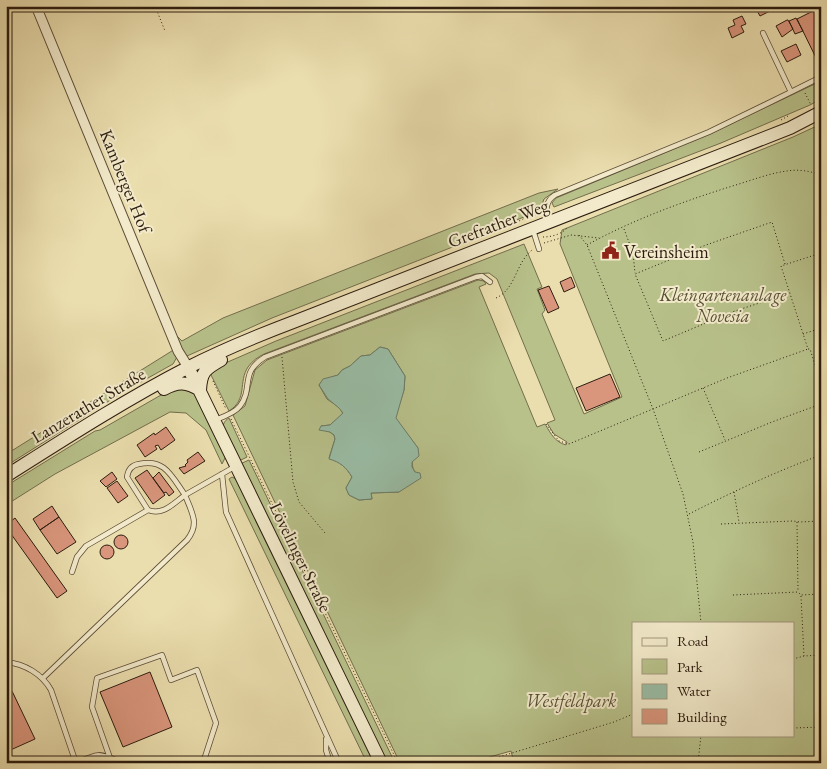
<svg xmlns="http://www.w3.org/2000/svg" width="827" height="769" font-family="'EB Garamond',serif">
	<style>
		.green { fill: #b8c18a; stroke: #726e4c; fill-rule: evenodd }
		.water { fill: #99bda5; stroke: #6d7d69 }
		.building { fill: #da967d; stroke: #2c1c0f }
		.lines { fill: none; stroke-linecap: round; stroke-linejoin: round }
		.lane-casing { stroke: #5c4c37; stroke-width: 6 }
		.street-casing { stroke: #5c4c37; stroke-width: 11 }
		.secondary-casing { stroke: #2c1c0f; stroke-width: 14 }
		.path { stroke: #2c1c0f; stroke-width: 1; stroke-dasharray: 1 2.5; stroke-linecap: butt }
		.lane { stroke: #f2eaca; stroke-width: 4.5 }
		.street { stroke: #f2eaca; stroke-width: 9 }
		.secondary { stroke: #f2eaca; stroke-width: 12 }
		.labels { text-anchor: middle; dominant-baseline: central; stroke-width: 4; stroke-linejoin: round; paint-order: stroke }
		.street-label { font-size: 18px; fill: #2c1c0f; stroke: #f2eaca }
		.poi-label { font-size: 18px; fill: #2c1c0f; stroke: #f2eaca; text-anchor: start }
		.park-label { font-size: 18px; font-style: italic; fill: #564e34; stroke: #f2eaca }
	</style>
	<rect width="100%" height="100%" fill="#ebdeae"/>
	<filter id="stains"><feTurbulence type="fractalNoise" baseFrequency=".004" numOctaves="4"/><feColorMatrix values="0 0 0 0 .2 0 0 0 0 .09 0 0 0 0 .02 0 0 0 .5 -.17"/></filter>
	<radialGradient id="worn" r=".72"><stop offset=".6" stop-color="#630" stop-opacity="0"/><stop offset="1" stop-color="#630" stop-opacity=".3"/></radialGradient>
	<path class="green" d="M821,81V99L810,105L721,143L554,207L552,203L556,198L710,134Z
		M821,124V763H514L511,751L468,763H400L233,415L245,406L255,370L267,360L478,280L484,281L486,284L479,287L537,427L545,424C551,434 555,442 566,445L567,442L554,434L547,423L555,420L497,279L489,273L475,274L264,354C258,357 252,361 248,367C238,382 248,399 229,411L211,375L214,368L276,341L524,244L542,287L537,289L545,310L542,314L584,414L622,397L560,244L562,230L793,137ZM380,347L388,349L405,376L404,390L395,418L418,448C414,457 409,463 415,472L399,492L371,493L372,499L359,500L349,495L346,488L352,477C346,467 340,462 329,458L335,439L334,435L321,426L330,425L343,414L340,408L327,399L319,385L323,380L338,375L342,370L350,366L361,356L370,355ZM633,623H793V735H633Z
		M558,189L544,199L540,210L519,219L506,226L272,318L187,356L182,353L173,332L182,341L223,318L539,193Z
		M175,349L177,357L173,364L123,392L6,466L7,451L13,450Z
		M175,387L195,392L226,456L222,464L206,430L186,413L170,412L55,474L6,505V486L95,431L100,430Z
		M229,418L247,457L239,461L223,429C223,424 224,421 229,418Z
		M249,460L395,763H385L240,464Z
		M232,477L238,480L376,763H367L229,479Z"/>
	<path class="water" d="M380,347L388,349L405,376L404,390L396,418L418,448L419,456L412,462V467L415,472L420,473L421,478L399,492L371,493L372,499L359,500L349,495L346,488L352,477C346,467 340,462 329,459L335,439L334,435L330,432L319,430L321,426L330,425L343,413L339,408L328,399L319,385L323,379L338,375L342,370L350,366L361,356L370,355Z"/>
	<path class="building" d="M769,6L770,11L760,16L755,7Z
		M821,7V68L797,19Z
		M742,16L746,24L741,26L744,32L732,38L728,28L735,25L733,20Z
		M796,18L803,31L795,34L789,21Z
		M787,20H788L793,29L782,37L776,26Z
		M796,44L801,55L787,62L781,51Z
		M571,277L575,287L564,292L560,282Z
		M549,286L559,308L548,313L538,290Z
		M610,374L620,397L586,411L576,388Z
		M166,427L175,440L161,450L158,445L155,446L157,449L145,457L137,445L154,433L155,435Z
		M198,452L205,461L184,474L179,468L186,466L185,465L188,462L187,460Z
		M147,470L165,495L153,504L135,478Z
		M112,472L117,479L106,487L100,481Z
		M159,472L174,492L169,496L166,492L164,493L153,478Z
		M117,481L128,496L118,503L107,488Z
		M52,506L59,517L40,530L33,519Z
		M59,517L76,542L57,554L40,530Z
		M15,518L67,591L57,598L6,527V525Z
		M114 542a7 7 0 1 1 14 0a7 7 0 1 1-14 0Z
		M100 552a7 7 0 1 1 14 0a7 7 0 1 1-14 0Z
		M150,672L172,727L123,747L100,692Z
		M12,691L35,739L6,752V693Z"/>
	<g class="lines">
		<defs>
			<path id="lane" d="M791,92L821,77
				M548,221C546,210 545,201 555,195L709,132L791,92L763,33
				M533,230L539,249
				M215,420C223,417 235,413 240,406C254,387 239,373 265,357L476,277L482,276L490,282
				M222,474L226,512L339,763
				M72,572L77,557L86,546L148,510
				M6,662C25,664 42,674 51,690L76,763
				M43,678L187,540C200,524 192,513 185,495C174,503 163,516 148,510L127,477C128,470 132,465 139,464C165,458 172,477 185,495L236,466
				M326,739V750L330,763
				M76,763C100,752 99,753 123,763
				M109,763L110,758L92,707L97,678L162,655L171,680L197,670L216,723L205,757L201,763
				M307,763L308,762"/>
			<path id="street" d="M36,6L178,351L188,367"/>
			<path id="secondary" d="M188,367L381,763
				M164,389C178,381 187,382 200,390
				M200,390C201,372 205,369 221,360
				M6,476C66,438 125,400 187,368C222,350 259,335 296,321L790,128L821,112"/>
		</defs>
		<use href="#lane" class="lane-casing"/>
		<use href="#street" class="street-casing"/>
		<use href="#secondary" class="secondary-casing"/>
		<path class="path" d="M155,6L165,31
			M6,7L7,6
			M805,93L811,105
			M781,120L788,116
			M513,224L529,216L539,214
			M624,229L633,253L635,273
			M579,235L587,245L653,409L683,494L693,542L701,623
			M543,237C552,237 562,234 568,227
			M544,243L571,235L599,238
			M587,245C634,219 687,200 739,184C755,179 771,173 787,171C798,169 810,171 821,175
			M821,253L781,266L808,349H810L821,384
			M785,264L772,222L706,245L635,274L663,341L732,312L790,293
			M496,298C516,289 515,264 532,250
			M803,334L821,328
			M282,357L293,482L299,502L325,533
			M213,381L226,409
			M703,388L725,440
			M231,419L398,763
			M546,424L559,441L569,444L727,378L808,349
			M699,452L772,422L821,404
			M734,492L739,522
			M689,514C732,492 775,472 821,455
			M797,522L798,591
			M721,524L793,521L800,522L821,521
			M733,595L798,592L801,595L821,594
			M801,596L804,656
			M793,659L804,656L821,655
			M793,728L821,727
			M479,763L614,722L633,714
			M698,763L701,735"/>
		<use href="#lane" class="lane"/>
		<use href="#street" class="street"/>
		<use href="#secondary" class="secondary"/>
	</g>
	<defs>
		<symbol id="civic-bare" viewBox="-9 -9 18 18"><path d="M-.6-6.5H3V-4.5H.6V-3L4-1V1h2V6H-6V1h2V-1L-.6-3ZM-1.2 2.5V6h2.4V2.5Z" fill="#8f2418" stroke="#f2eaca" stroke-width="2.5" paint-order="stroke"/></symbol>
	</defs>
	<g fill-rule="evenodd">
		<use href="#civic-bare" x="598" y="238" width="25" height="25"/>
	</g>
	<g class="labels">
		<g class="street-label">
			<text transform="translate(126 181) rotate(68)">Kamberger Hof</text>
			<text transform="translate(498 223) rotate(-21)">Grefrather Weg</text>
			<text transform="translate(88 405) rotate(-31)">Lanzerather Straße</text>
			<text transform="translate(301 557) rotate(64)">Lövelinger Straße</text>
		</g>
		<g class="poi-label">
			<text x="624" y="251">Vereinsheim</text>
		</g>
		<g class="park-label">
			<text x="723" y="294">Kleingartenanlage<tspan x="723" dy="21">Novesia</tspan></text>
			<text x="571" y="700">Westfeldpark</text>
		</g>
	</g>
	<rect width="827" height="769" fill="none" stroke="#ebdeae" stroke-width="25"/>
	<rect x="8" y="8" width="812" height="754" fill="none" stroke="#2c1c0f" stroke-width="2.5"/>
	<rect x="12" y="12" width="802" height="744" fill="none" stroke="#2c1c0f"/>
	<rect x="632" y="622" width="162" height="115" fill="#f2eaca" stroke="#a3987f"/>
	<rect x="642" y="638" width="25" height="8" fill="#f2eaca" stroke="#a3987f"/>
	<text x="677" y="646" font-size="15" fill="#2c1c0f">Road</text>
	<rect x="642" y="659" width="25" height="15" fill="#b8c18a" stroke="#a3987f"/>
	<text x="677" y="672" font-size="15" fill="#2c1c0f">Park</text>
	<rect x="642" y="684" width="25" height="15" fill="#99bda5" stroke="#a3987f"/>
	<text x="677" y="696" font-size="15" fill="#2c1c0f">Water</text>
	<rect x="642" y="709" width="25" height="15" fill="#da967d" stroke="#a3987f"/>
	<text x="677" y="722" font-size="15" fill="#2c1c0f">Building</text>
	<rect width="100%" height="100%" filter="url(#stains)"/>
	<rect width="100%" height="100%" fill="url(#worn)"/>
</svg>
